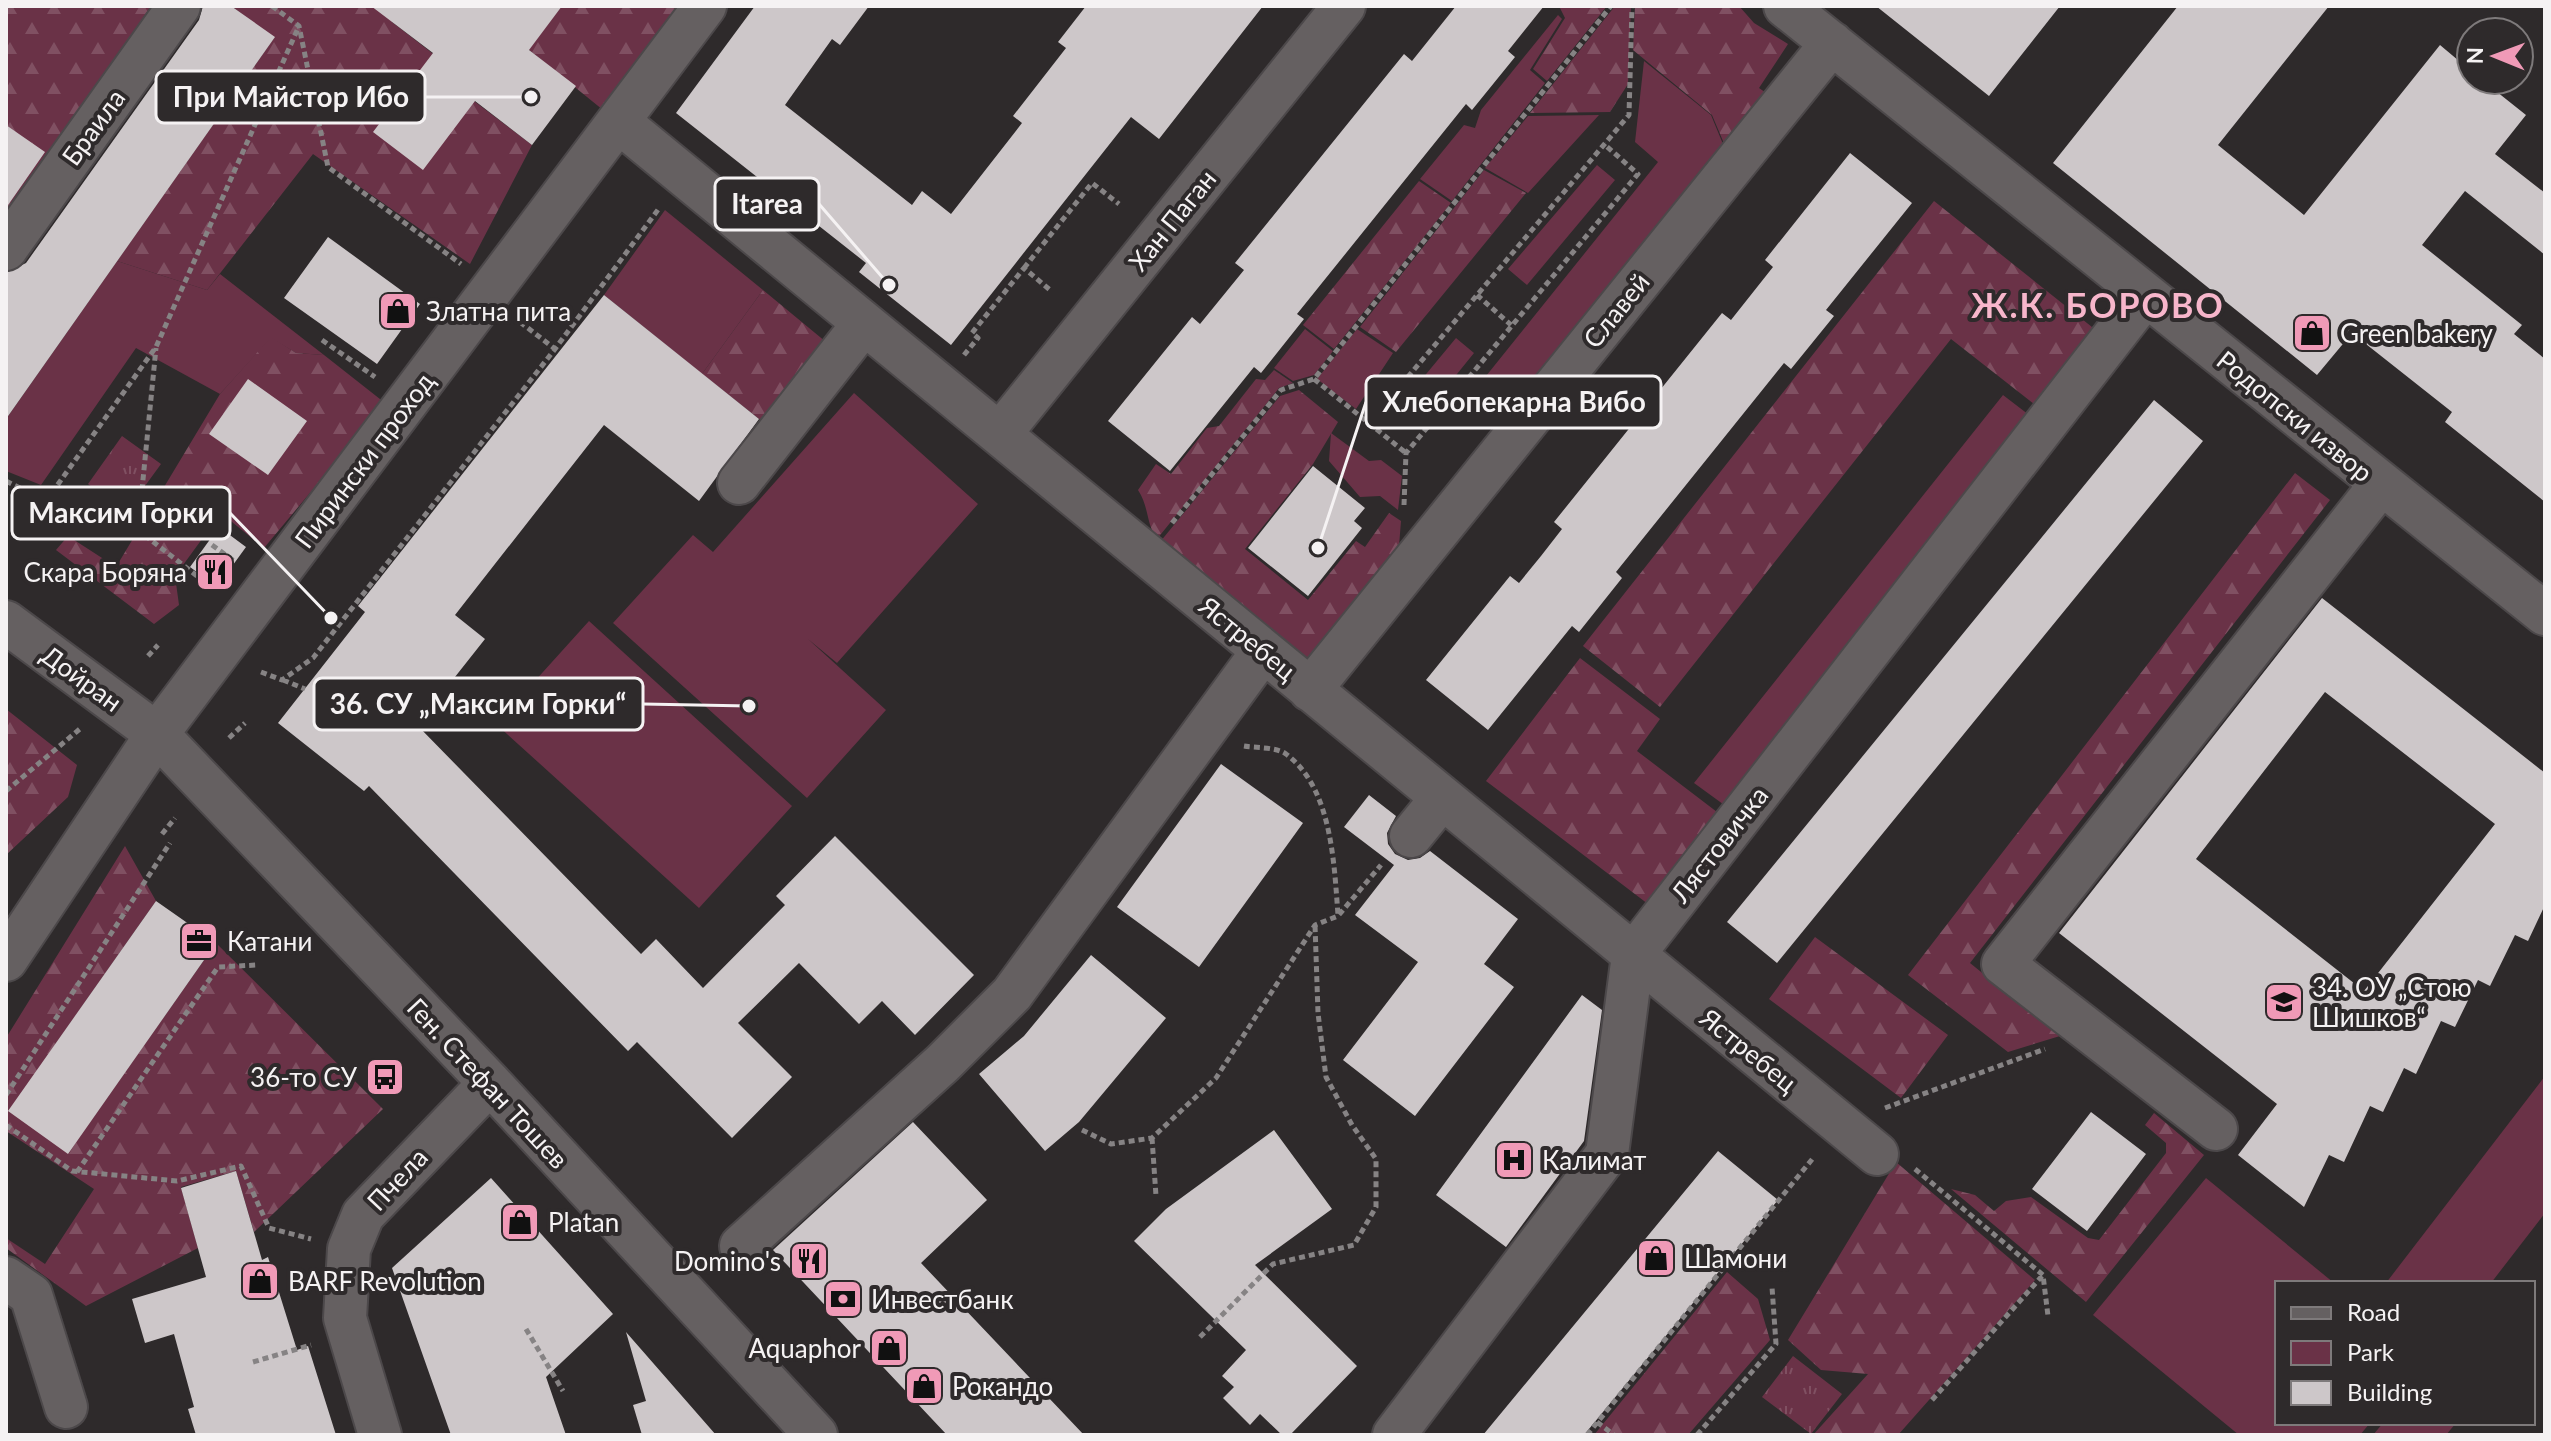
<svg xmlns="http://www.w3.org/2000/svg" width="2551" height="1441" font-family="Lato,sans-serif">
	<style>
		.green { fill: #6a3247 }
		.forest { fill: url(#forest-firs) }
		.park { fill: url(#park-tufts) }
		.building { fill: #cdc7c9; fill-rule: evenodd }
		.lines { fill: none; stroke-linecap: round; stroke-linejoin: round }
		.minor-casing { stroke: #4c484a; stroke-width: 46 }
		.path { stroke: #868384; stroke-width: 5; stroke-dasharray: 6 4; stroke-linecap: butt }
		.minor { stroke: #656061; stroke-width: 42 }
		.labels { text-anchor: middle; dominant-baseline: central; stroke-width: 8; stroke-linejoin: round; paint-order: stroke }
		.street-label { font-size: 26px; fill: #f5f2f3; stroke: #2e2a2b }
		.poi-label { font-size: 26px; fill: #f5f2f3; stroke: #2e2a2b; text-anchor: start }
		.district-label { font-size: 34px; font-weight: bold; letter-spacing: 2px; fill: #f7b6cb; stroke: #2e2a2b }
		.leader { fill: none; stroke: #f5f2f3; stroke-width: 3 }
		.callout-dot { fill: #f5f2f3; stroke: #2e2a2b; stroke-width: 3 }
		.callout { fill: #2e2a2b; stroke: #f5f2f3; stroke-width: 3 }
		.callout-label { font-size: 28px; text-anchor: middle; font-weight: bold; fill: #f5f2f3 }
	</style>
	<defs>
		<pattern id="forest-firs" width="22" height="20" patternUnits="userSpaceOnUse" patternTransform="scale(2)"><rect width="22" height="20" fill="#6a3247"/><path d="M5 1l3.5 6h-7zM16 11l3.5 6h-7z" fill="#805062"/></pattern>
		<pattern id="park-tufts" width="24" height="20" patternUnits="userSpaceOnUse" patternTransform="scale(2)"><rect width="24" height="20" fill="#6a3247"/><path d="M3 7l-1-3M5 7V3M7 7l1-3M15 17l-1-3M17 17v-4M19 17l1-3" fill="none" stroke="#805062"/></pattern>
	</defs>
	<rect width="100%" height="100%" fill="#2e2a2b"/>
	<path class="green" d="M1558,15L1562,19L1530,70L1545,83L1452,201L1420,179L1464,125L1475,128L1481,110Z
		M1644,61L1711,115L1730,161L1515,428L1478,386L1658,162L1635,142Z
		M1599,115L1528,193L1485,168L1528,116Z
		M1597,165L1615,180L1527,285L1508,269Z
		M665,210L763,290L702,374L604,295Z
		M117,261L207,290L220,274L324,355L296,353L271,338L220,394L136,348L41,485L6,471V419Z
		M1305,329L1333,351L1314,375L1293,381L1274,368Z
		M1357,329L1393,353L1356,409L1317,379Z
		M1456,338L1474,353L1440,395L1422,379Z
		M854,393L978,504L837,663L808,639L886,710L807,798L613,623L693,535L713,552Z
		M2003,395L2033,418L1727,807L1694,783Z
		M1331,433L1369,461L1381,460L1402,476L1398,510L1380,496L1360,497L1329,461Z
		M589,621L792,806L699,908L496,724Z
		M2545,1076V1213L2491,1283H2386Z
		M2206,1178L2334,1283H2277V1423H2370L2360,1435H2239L2093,1315Z
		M2383,1423H2456L2446,1435H2373Z"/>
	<path class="forest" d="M6,6H151L6,219Z
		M231,6H404L392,22L445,63L437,73L532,145L470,264L313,154L207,290L117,261L274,38Z
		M487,6H682L608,114L529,50Z
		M1559,6H1607L1547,81L1533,69L1565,18Z
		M1615,6H1631L1628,84L1610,112L1530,113Z
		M1635,6H1739L1754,23L1788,44L1759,88L1779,102L1731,160L1712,115L1633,50Z
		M1484,170L1526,193L1396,352L1360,327Z
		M1419,181L1451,203L1334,349L1303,325Z
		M1934,201L2102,335L2043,411L1951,339L1660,707L1583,646Z
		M763,290L826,342L763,422L702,374Z
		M271,337L296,353L324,355L385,403L264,548L221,513L175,576L179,605L154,624L56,550L68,536L116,567L220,394Z
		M1274,370L1293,383L1279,388L1157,539C1146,524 1149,506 1138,490L1156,464L1171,474L1207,428L1219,426L1256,379L1265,380Z
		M1299,390L1338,422L1313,464L1245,549L1308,600L1356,541L1365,547L1389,513L1401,521L1398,558L1312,665L1160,542L1280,396Z
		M2295,473L2330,500L1970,963L2060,1036L2008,1052L1908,975Z
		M1580,658L1660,719L1637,751L1717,812L1648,904L1486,781Z
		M6,709L77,765L68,797L6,855Z
		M125,846L156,901L48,1055L68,1153L216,943L383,1109L254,1232L236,1171L181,1187L198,1248L86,1306L6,1248V1238L45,1264L94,1189L6,1131V1038Z
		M1815,937L1948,1035L1901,1098L1769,999Z
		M2154,1113L2204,1155L2086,1302L1951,1189L1975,1195L1994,1211L2006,1201L2031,1197L2088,1238L2099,1240L2166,1153V1143L2145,1125Z
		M1896,1162L2035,1280L1898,1435H1813L1868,1374L1821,1370L1788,1340Z
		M1727,1272L1758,1299L1770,1340L1688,1435H1594Z"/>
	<path class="park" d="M122,436L161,464L126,512L88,484Z
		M1793,1356L1842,1394L1811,1434L1762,1397Z"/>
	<path class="building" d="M203,6H231L275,37L6,419V273L26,263L199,20Z
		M371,6H562L529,50L576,86L532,145L475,101L423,170L373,132L433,53Z
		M755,6H869L840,45L832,39L785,105L912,205L922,191L951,214L1022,123L1013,116L1066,48L1058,42L1086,6H1263L1159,139L1131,117L951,345L859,272L866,263L676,113Z
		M1456,6H1544L1508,51L1515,57L1472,110L1466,104L1297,314L1304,319L1261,373L1254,367L1170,471L1108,421L1192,317L1200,324L1244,270L1235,263L1404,54L1412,61Z
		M1876,6H2060L1989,96Z
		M2178,6H2329L2218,145L2304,215L2440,45L2471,71V80H2482L2526,115L2495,154L2545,193V255L2465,191L2422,245L2522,325L2514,334L2545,359V502L2445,422L2452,412L2352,333L2317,375L2053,163Z
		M6,125L45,152L6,208Z
		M1850,153L1912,203L1826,310L1834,316L1791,369L1784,363L1616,572L1622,578L1579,632L1572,626L1488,730L1426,680L1510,576L1519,583L1541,556L1562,529L1554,522L1722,313L1731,320L1773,267L1765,260Z
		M328,237L420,304L377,364L284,298Z
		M604,295L759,419L699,501L604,425L455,615L485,639L417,725L641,954L656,939L703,988L785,905L776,896L835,836L974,975L915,1035L882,1001L859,1024L799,963L738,1023L792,1077L732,1138L637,1042L628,1051L369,786L364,791L278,723L365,612L358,606Z
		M248,379L307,421L268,475L209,434Z
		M2154,400L2203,441L1777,963L1727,922Z
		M1313,466L1365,508L1354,521L1362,528L1308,596L1248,548Z
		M219,527L246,547L217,587L190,567Z
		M2322,598L2545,773V905L2528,941L2515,935L2490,986L2478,980L2455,1027L2441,1021L2416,1074L2404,1068L2383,1112L2370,1106L2344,1162L2329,1155L2304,1207L2238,1155L2277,1104L2059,933ZM2325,692L2495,824L2364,991L2196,859Z
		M1221,764L1303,823L1199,967L1117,907Z
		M1369,795L1396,816L1387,833L1388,844L1395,854L1408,860L1420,858L1430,851L1518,919L1484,964L1514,987L1415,1116L1343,1060L1418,962L1355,915L1394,865L1344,827Z
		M156,901L216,943L68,1154L8,1111Z
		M1091,955L1166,1018L1079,1122L1045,1151L979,1074L1024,1036Z
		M1582,995L1602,1010L1584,1141L1506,1247L1436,1195Z
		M2091,1112L2146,1154L2087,1231L2032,1189Z
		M913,1122L987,1200L921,1263L1084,1435H947L773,1250Z
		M1274,1130L1332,1209L1255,1265L1357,1366L1290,1435H1282L1260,1414L1250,1425L1223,1398L1234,1387L1222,1376L1246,1350L1134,1241L1166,1209Z
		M1718,1151L1778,1200L1584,1435H1483Z
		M236,1171L262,1260L268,1257L297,1350L308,1346L336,1435H196L188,1409L194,1407L174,1334L145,1343L132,1299L206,1277L181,1188Z
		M491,1178L613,1314L546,1377L566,1435H451L392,1268Z
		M626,1332L716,1435H642L633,1405L646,1401Z"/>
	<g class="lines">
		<defs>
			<path id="minor" d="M1785,6L2545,614
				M619,122L1877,1154
				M6,249L179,6
				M1000,434L1344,6
				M739,483L864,323
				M6,622L157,734L490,1083L816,1435
				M1310,690L1832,43
				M1411,836L1442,798
				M6,960L157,734L705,6
				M2216,1129L2003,964L2381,484
				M741,1246L943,1063L1012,994L1263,651
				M6,1278L31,1295L66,1407
				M380,1435L345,1318L349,1249L363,1215L490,1083
				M1394,1435L1607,1154L1633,955L2145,296"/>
		</defs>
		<use href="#minor" class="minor-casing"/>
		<path class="path" d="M272,6L299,26L328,167L461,264
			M1024,268L1092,183L1119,204
			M1477,295L1511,325
			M520,322L559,352
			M322,340L375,377
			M964,355L978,338L972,333L1024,268L1050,290
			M1314,379L1406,453
			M1466,379L1489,405
			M1398,388L1435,418
			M1369,423L1629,115L1632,6
			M6,481L46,501L138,530L215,590
			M46,501L156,347L299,26
			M1404,505L1406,453L1638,174L1604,144
			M1172,523L1281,390L1314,379L1611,6
			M138,530L156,348
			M212,545L234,561
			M148,656L158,645
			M261,672L282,680L313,658L555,349L660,207
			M283,680L305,689
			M229,738L245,723
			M1244,746C1256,748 1277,747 1286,754C1332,788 1334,863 1338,915
			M6,791L81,728
			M162,834L175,818
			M6,1095L170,843
			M1885,1108L2045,1049
			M6,1125L72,1171L177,1181L241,1166L269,1228L311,1239
			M1082,1130L1111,1144L1152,1138L1216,1078L1315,925L1338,916L1381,865
			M1152,1138L1156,1196
			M1915,1169L2043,1275L2048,1316
			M77,1172L218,967L257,965
			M526,1329L563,1391
			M1200,1337L1273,1264L1354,1245L1376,1207V1159L1352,1125L1326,1077L1318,1013L1315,925
			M253,1362L311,1345
			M1932,1400L2042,1276
			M1597,1422L1614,1435
			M1587,1435L1814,1157
			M1697,1435L1776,1344L1772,1287"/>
		<use href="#minor" class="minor"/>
	</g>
	<defs>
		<symbol id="shop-square" viewBox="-11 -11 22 22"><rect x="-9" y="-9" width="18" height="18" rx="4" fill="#f09ab7" stroke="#2e2a2b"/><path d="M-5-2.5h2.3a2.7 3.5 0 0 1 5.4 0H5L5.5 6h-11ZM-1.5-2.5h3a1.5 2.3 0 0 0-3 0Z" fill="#111"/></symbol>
		<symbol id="restaurant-square" viewBox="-11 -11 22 22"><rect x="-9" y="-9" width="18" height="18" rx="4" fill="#f09ab7" stroke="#2e2a2b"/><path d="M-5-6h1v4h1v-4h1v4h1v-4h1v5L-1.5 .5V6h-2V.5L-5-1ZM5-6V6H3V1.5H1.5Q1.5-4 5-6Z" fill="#111"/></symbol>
		<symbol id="office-square" viewBox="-11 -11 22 22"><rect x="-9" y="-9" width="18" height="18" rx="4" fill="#f09ab7" stroke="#2e2a2b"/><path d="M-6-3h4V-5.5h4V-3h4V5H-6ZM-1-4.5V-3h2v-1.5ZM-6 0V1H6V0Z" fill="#111"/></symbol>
		<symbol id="school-square" viewBox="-11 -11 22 22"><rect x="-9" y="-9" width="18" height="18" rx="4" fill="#f09ab7" stroke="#2e2a2b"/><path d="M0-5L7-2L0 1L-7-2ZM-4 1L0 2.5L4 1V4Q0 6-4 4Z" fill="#111"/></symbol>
		<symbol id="bus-square" viewBox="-11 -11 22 22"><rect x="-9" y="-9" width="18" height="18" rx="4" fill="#f09ab7" stroke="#2e2a2b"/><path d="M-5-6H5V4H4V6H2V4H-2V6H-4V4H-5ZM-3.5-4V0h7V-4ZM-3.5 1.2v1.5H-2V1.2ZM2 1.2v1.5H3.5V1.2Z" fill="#111"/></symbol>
		<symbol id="hospital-square" viewBox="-11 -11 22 22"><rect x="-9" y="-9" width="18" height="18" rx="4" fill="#f09ab7" stroke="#2e2a2b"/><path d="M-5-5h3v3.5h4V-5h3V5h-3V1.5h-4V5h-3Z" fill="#111"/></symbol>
		<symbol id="bank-square" viewBox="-11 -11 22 22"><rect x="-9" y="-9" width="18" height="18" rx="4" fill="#f09ab7" stroke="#2e2a2b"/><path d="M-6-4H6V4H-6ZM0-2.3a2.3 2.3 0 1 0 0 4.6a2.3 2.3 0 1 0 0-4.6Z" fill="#111"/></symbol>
	</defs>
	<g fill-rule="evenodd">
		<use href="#shop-square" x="376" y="289" width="44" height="44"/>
		<use href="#shop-square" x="2290" y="311" width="44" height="44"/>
		<use href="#restaurant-square" x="193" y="550" width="44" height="44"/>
		<use href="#office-square" x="177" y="919" width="44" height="44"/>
		<use href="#school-square" x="2262" y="980" width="44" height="44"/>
		<use href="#bus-square" x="363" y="1055" width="44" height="44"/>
		<use href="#hospital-square" x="1492" y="1138" width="44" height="44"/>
		<use href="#shop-square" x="498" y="1200" width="44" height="44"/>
		<use href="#shop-square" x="1634" y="1236" width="44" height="44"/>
		<use href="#restaurant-square" x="787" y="1239" width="44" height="44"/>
		<use href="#shop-square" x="238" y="1259" width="44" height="44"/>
		<use href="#bank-square" x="821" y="1277" width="44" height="44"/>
		<use href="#shop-square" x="867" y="1326" width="44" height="44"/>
		<use href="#shop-square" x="902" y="1364" width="44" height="44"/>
	</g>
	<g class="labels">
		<g class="street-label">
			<text transform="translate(93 127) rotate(-54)">Браила</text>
			<text transform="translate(1172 220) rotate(-51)">Хан Паган</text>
			<text transform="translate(1616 310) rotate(-51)">Славей</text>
			<text transform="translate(2295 416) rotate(39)">Родопски извор</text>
			<text transform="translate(364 460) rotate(-53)">Пирински проход</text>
			<text transform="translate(1248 638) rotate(39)">Ястребец</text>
			<text transform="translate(82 678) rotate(36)">Дойран</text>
			<text transform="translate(1719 844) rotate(-52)">Лястовичка</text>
			<text transform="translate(1749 1050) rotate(39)">Ястребец</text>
			<text transform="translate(488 1083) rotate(47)">Ген. Стефан Тошев</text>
			<text transform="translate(397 1179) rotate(-47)">Пчела</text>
		</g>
		<g class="poi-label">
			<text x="426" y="311">Златна пита</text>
			<text x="2340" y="333">Green bakery</text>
			<text x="187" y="572" text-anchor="end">Скара Боряна</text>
			<text x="227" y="941">Катани</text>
			<text x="2312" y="987">34. ОУ „Стою<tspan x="2312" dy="30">Шишков“</tspan></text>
			<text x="357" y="1077" text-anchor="end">36-то СУ</text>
			<text x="1542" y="1160">Калимат</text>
			<text x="548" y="1222">Platan</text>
			<text x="1684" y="1258">Шамони</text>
			<text x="781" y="1261" text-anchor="end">Domino's</text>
			<text x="288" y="1281">BARF Revolution</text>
			<text x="871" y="1299">Инвестбанк</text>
			<text x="861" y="1348" text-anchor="end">Aquaphor</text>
			<text x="952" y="1386">Рокандо</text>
		</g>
		<g class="district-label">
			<text x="2098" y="304">Ж.К. БОРОВО</text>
		</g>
	</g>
	<path class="leader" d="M531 97L425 97M889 285L819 204M1318 548L1366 402M331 618L230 513M749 706L643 704"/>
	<g class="callout-dot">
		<circle cx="531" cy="97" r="8"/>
		<circle cx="889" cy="285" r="8"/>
		<circle cx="1318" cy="548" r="8"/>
		<circle cx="331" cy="618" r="8"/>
		<circle cx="749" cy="706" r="8"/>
	</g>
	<g class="callout">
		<rect x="156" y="71" width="269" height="52" rx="8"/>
		<rect x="715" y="178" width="104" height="52" rx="8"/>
		<rect x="1366" y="376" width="295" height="52" rx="8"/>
		<rect x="12" y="487" width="218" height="52" rx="8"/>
		<rect x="314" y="678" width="329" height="52" rx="8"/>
	</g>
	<g class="callout-label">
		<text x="291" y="107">При Майстор Ибо</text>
		<text x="767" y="214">Itarea</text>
		<text x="1514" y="412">Хлебопекарна Вибо</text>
		<text x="121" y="523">Максим Горки</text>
		<text x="478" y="714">36. СУ „Максим Горки“</text>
	</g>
	<rect width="2551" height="1441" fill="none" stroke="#f5f2f3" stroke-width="16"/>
	<rect x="2275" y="1281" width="260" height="144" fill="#2e2a2b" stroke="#7e7a7b" stroke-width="2"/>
	<rect x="2291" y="1307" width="40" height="12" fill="#656061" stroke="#7e7a7b" stroke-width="2"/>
	<text x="2347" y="1321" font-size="24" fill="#f5f2f3">Road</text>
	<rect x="2291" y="1341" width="40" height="24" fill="#6a3247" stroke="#7e7a7b" stroke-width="2"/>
	<text x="2347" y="1361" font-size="24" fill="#f5f2f3">Park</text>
	<rect x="2291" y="1381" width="40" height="24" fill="#cdc7c9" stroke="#7e7a7b" stroke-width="2"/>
	<text x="2347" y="1401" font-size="24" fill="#f5f2f3">Building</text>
	<g transform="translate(2495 56) rotate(271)"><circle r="38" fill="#2e2a2b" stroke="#7e7a7b" stroke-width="2"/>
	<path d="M0-6L14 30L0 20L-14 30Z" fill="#f09ab7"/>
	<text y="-12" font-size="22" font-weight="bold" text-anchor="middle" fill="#f5f2f3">N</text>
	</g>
</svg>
